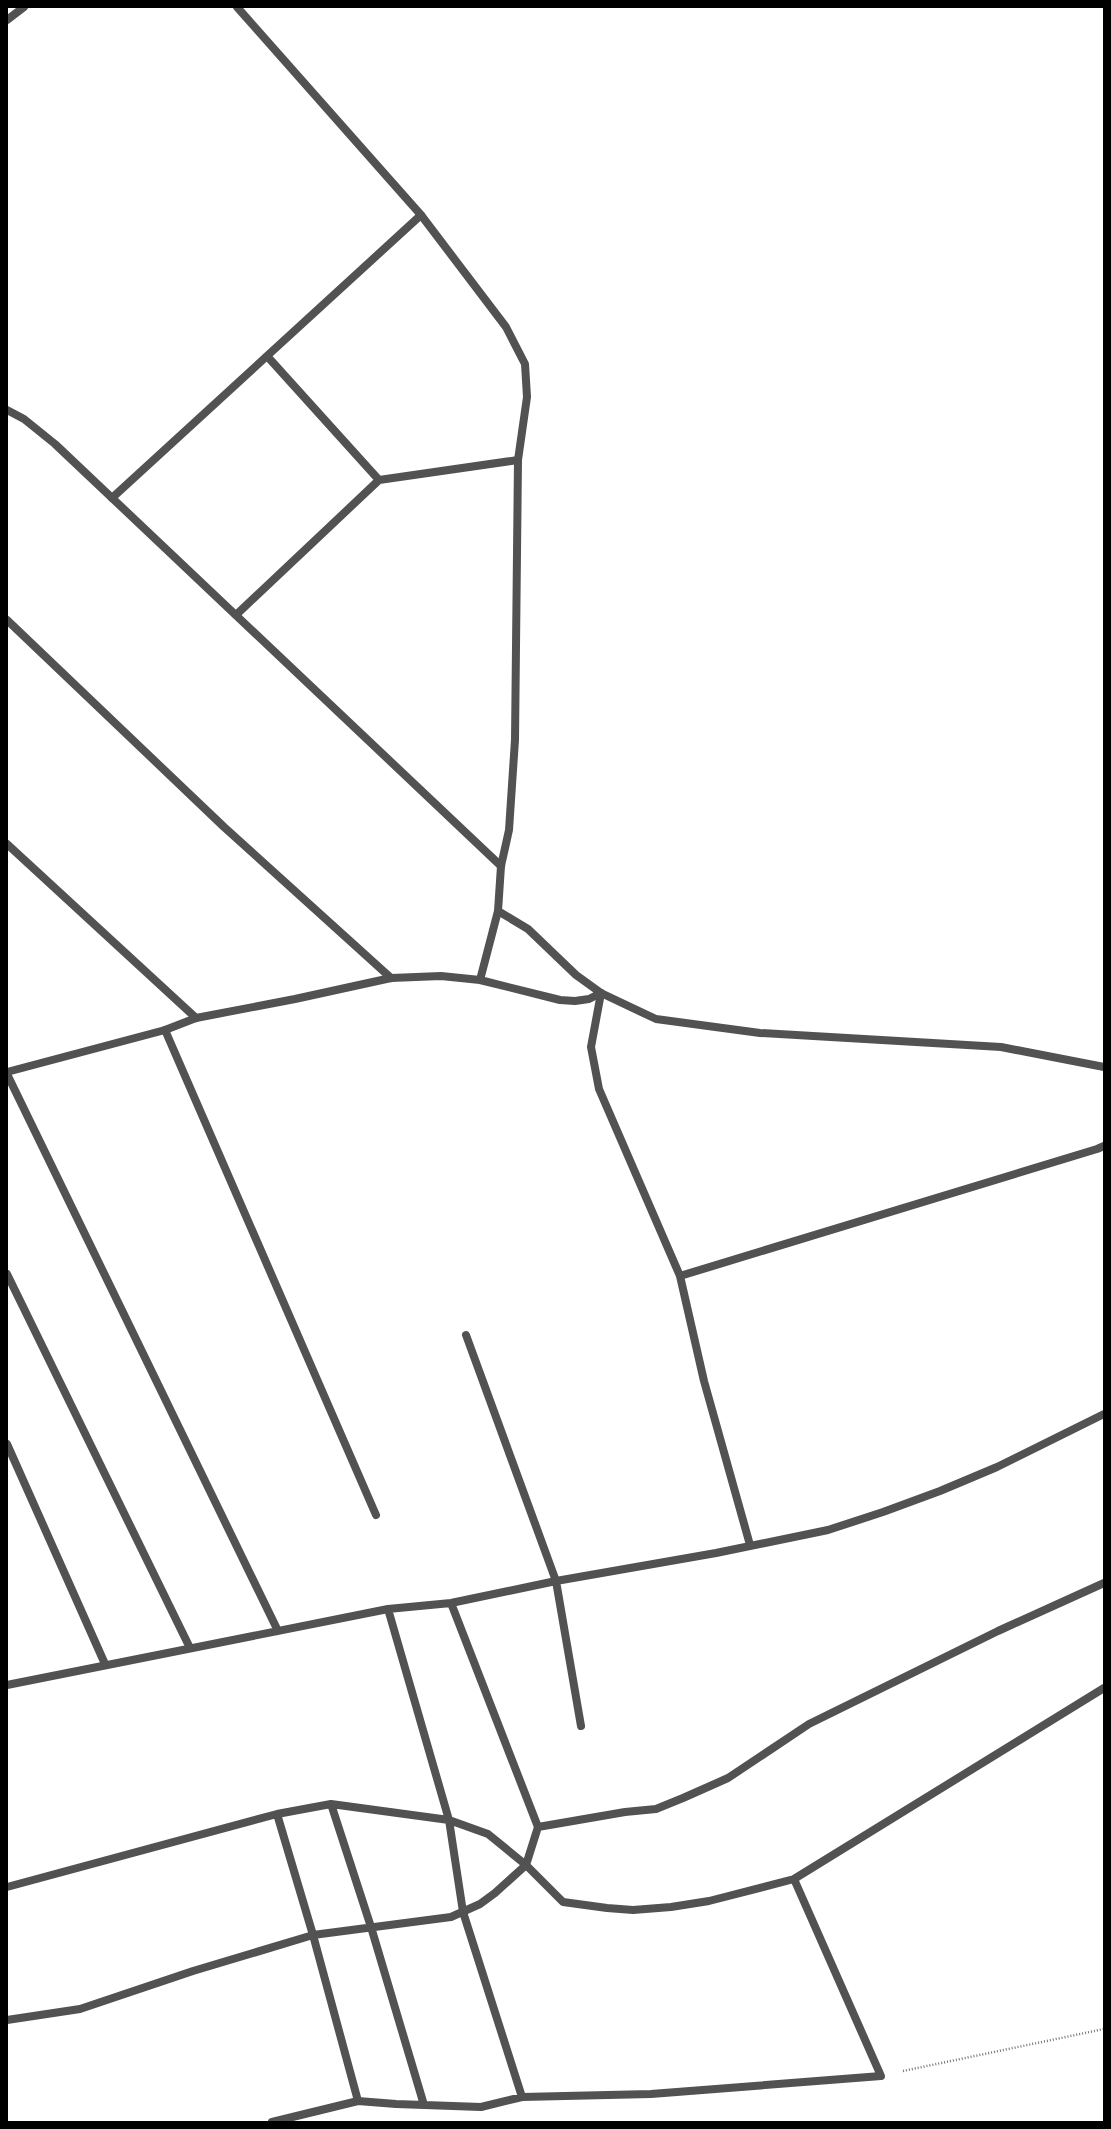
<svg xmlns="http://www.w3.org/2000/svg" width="1111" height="2129" font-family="Signika,sans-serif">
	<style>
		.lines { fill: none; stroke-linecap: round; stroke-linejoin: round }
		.path { stroke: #747474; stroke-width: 2.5; stroke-dasharray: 1 2; stroke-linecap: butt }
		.service { stroke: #525252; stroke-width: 8 }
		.minor { stroke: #525252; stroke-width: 8 }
		.tertiary { stroke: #525252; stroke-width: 8 }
	</style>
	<rect width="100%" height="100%" fill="#fff"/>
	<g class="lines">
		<path class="path" d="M903,2071L1104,2029"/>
		<path class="service" d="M267,356L379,480L518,460
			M112,498L421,215
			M236,615L379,480"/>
		<path class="minor" d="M7,410L24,419L55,444L501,866
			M7,620L224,827L391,978
			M7,844L196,1018
			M601,993L591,1047L599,1089L680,1276L704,1381L750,1545
			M165,1030L376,1515
			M7,1074L278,1631
			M7,1274L190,1648
			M680,1276L1097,1149L1104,1146
			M466,1335L556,1581L581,1726
			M7,1444L105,1664
			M451,1603L538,1827
			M388,1609L449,1820L463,1912L522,2097
			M7,1685L388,1609L451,1603L556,1581L716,1553L828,1530L883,1512L940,1491L997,1467L1104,1414
			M331,1804L371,1927L424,2105
			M277,1814L313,1935L358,2101
			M7,1887L277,1814L331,1804L449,1820L488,1834L526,1865L563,1902L607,1908L633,1910L671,1907L709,1901L794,1879L1104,1688
			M7,2020L80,2009L193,1971L313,1935L451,1917L480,1904L495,1893L526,1865L538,1827L625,1812L656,1809L683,1798L728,1778L809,1724L998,1631L1104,1583
			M272,2122L358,2101L396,2104L481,2107L522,2097L651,2094L881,2076L794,1879"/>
		<path class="tertiary" d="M237,7L421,215L506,327L525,364L527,397L518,460L515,740L509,830L501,866L498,911L480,980
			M7,20L24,7
			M498,911L528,929L576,975L601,993L656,1019L760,1033L1001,1047L1104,1067
			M7,1072L165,1030L196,1018L295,999L391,978L441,976L480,980L560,1000L575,1001L589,999L601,993"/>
	</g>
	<rect width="1111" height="2129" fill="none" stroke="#000000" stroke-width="16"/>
</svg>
